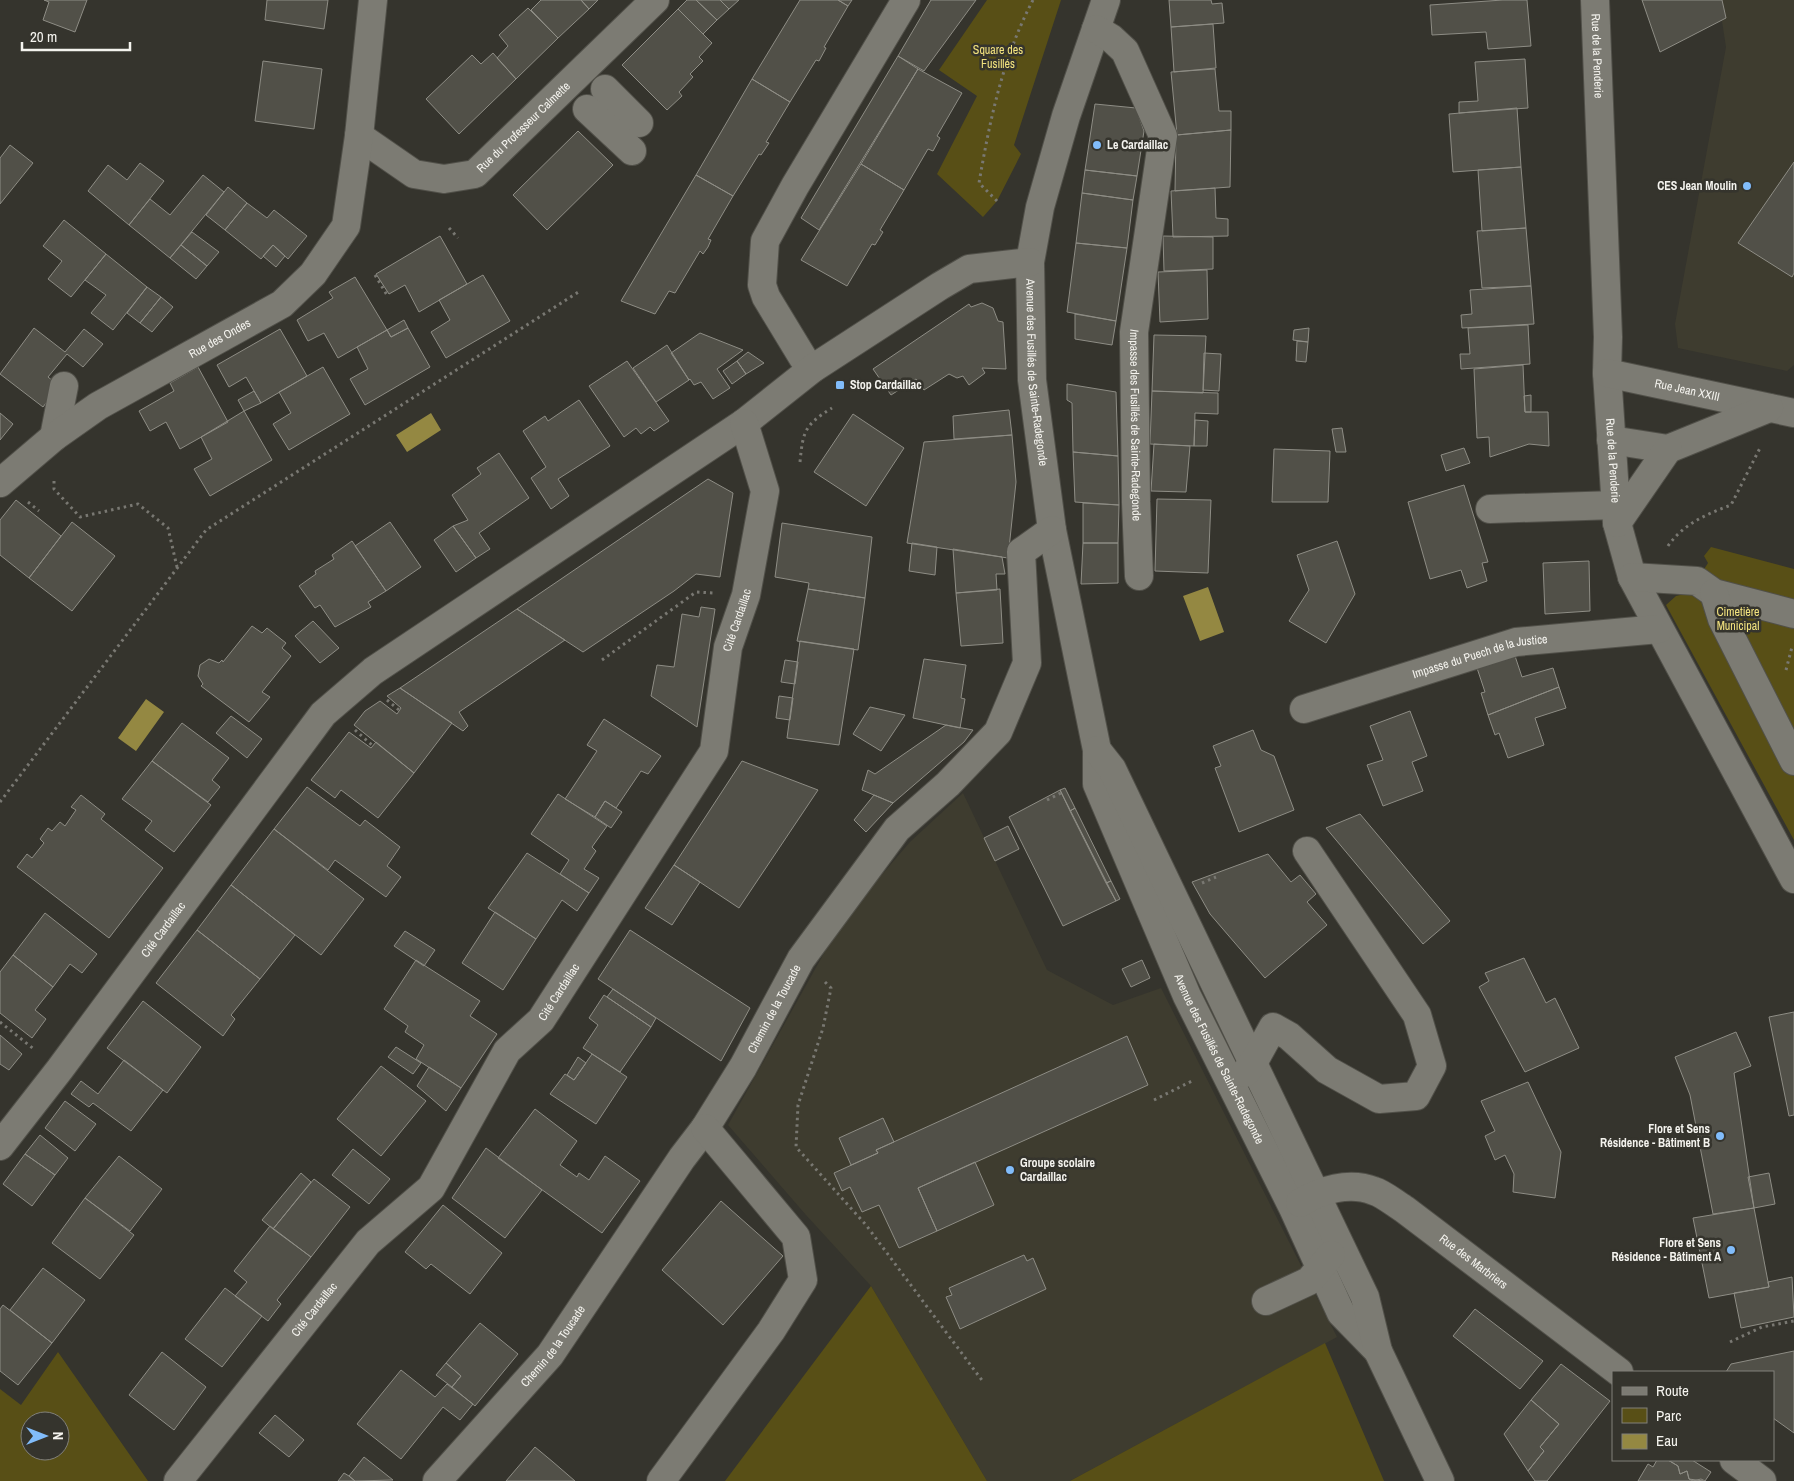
<svg xmlns="http://www.w3.org/2000/svg" width="1794" height="1481" font-family="'Archivo Narrow',sans-serif">
	<style>
		.built { fill: #3e3c2f }
		.green { fill: #584f16; fill-rule: evenodd }
		.water { fill: #948842 }
		.building { fill: #515048; stroke: #8e8d85 }
		.lines { fill: none; stroke-linecap: round; stroke-linejoin: round }
		.minor-casing { stroke: #515049; stroke-width: 30 }
		.path { stroke: #797872; stroke-width: 3; stroke-dasharray: 2.5 4; stroke-linecap: butt }
		.minor { stroke: #7c7b73; stroke-width: 28 }
		.poi-dot { fill: #81bcfa; stroke: #35342d; stroke-width: 2 }
		.labels { text-anchor: middle; dominant-baseline: central; stroke-width: 5; stroke-linejoin: round; paint-order: stroke }
		.park-label { font-size: 12px; fill: #f2e27e; stroke: #35342d }
		.street-label { font-size: 12px; fill: #f4f3ee; stroke: #35342d }
		.poi-label { font-size: 12px; font-weight: bold; fill: #f4f3ee; stroke: #35342d; text-anchor: start }
	</style>
	<rect width="100%" height="100%" fill="#35342d"/>
	<path class="built" d="M1722,0H1794V365L1787,371L1678,348L1675,324L1726,47L1722,21L1726,18Z
		M963,793L1047,970L1113,1005L1161,988L1337,1337L1070,1481H987L871,1286L806,1215L728,1125L842,921L910,842Z"/>
	<path class="green" d="M987,0H1061L1014,145L1021,154L997,201L983,217L937,174L977,96L939,70Z
		M1711,547L1794,569V840L1666,605L1676,596L1689,593L1708,563L1704,556Z
		M871,1286L987,1481H725Z
		M1325,1343L1384,1481H1070Z
		M58,1352L148,1481H0V1389L21,1405ZM30,1421H60V1451H30Z"/>
	<path class="water" d="M431,413L441,430L407,452L396,435Z
		M1208,587L1224,632L1200,641L1183,596Z
		M146,699L164,712L136,751L118,738Z"/>
	<path class="building" d="M44,0H87L75,32L43,20L49,2Z
		M267,0H328L324,29L265,20Z
		M541,0H581L589,9L558,38L531,10Z
		M581,0H598L589,9Z
		M687,0H696L717,20L703,34L678,9Z
		M696,0H720L729,9L717,20Z
		M720,0H739L729,9Z
		M800,0H838L848,6L824,47L826,48L819,61L816,60L790,102L752,79Z
		M838,0H852L848,6Z
		M931,0H976L924,71L898,56Z
		M1169,0H1211L1212,4L1222,3L1224,23L1171,27Z
		M1503,0H1527L1531,46L1488,49L1486,32L1432,35L1430,5Z
		M1642,0H1722L1726,18L1660,52Z
		M528,8L558,38L516,79L497,58L508,46L499,35Z
		M678,9L712,43L699,57L703,61L690,74L693,77L679,92L682,96L667,110L622,65Z
		M1213,24L1216,68L1174,72L1171,27Z
		M493,53L516,79L459,134L426,99L472,55L481,64Z
		M898,56L918,69L819,230L801,218Z
		M1525,59L1528,108L1459,113V102L1478,101L1475,62Z
		M263,61L322,69L314,129L255,121Z
		M918,69L962,93L937,136L940,138L933,151L928,149L904,190L861,164Z
		M1215,69L1219,111H1231V130L1177,135L1171,72Z
		M752,79L790,102L766,142L769,143L761,155L759,154L733,196L696,175Z
		M1095,104L1136,108L1144,131L1137,176L1085,170Z
		M1517,108L1521,167L1453,172L1449,114Z
		M1231,130L1230,187L1175,191L1176,135Z
		M578,131L613,165L547,230L513,195Z
		M10,145L33,163L0,204V158Z
		M1794,162V273L1792,277L1738,243Z
		M140,163L164,181L129,225L88,191L108,165L127,180Z
		M861,164L904,190L880,230L883,232L875,245L872,244L847,286L801,260Z
		M1521,167L1526,228L1482,231L1478,170Z
		M1085,170L1137,176L1133,200L1082,193Z
		M203,175L224,192L170,258L129,225L150,199L170,215Z
		M696,175L733,196L708,239L711,240L708,247L703,254L700,251L675,293L669,291L655,314L621,301Z
		M228,187L247,203L225,230L206,215Z
		M1215,188L1216,218L1228,219V236L1173,237L1171,191Z
		M1082,193L1133,200L1127,248L1076,243Z
		M247,203L267,218L274,210L307,236L288,259L273,245L261,259L225,230Z
		M64,220L106,254L71,297L48,279L62,261L43,246Z
		M1526,228L1531,286L1482,288L1477,231Z
		M192,232L219,252L207,266L181,245Z
		M440,236L467,284L419,312L405,285L389,294L376,274Z
		M1163,236L1213,237V269L1164,271Z
		M1076,243L1127,248L1116,321L1067,312Z
		M181,245L207,266L196,279L170,258Z
		M273,245L285,256L276,267L263,256Z
		M106,254L147,287L113,330L91,313L106,295L85,280Z
		M1207,270L1208,319L1160,322L1158,272Z
		M483,275L510,321L446,358L431,332L450,320L439,300Z
		M355,277L387,330L338,358L324,333L308,341L297,320L333,298L329,292Z
		M1531,286L1534,324L1462,328L1461,315L1472,314L1470,290Z
		M147,287L161,297L140,323L127,313Z
		M161,297L173,307L152,332L140,323Z
		M982,303L993,308L998,321L1003,322L1006,369L982,368L985,373L969,385L963,376L957,378L949,374L924,390L916,379L891,395L873,369L969,304L971,307Z
		M1075,314L1116,321L1112,345L1075,339Z
		M404,320L408,328L391,337L387,330Z
		M1528,325L1530,364L1461,369L1460,354H1470L1468,328Z
		M34,328L65,352L84,329L103,344L83,367L67,354L48,377L59,386L43,407L0,374Z
		M408,328L430,367L365,405L350,379L368,369L357,347L387,330L391,337Z
		M1309,328L1308,342L1293,340L1294,330Z
		M280,329L307,376L261,403L246,377L229,387L217,365Z
		M700,333L743,350L717,369L730,388L713,399L701,382L694,385L690,379L689,380L671,353Z
		M1154,335L1206,336L1203,393L1152,391Z
		M1297,341L1308,342L1306,362L1296,361Z
		M667,345L689,380L656,402L633,368Z
		M748,352L764,363L746,374L737,361Z
		M1204,353L1221,354L1219,391L1203,390Z
		M627,361L669,421L654,431L650,427L641,434L636,428L624,437L589,386Z
		M737,361L746,374L732,384L723,371Z
		M1523,365L1525,412H1548L1549,446L1529,444L1490,457L1489,437L1477,438L1474,369Z
		M198,367L228,422L180,449L166,422L150,431L139,411L174,391L170,383Z
		M323,367L350,414L289,450L273,424L291,413L279,392Z
		M1067,384L1116,392L1118,456L1073,452L1072,403L1067,400Z
		M254,391L261,403L244,411L238,400Z
		M1152,391L1218,393V414L1195,413L1194,446L1150,444Z
		M1531,395V412H1525L1524,396Z
		M579,400L610,446L558,479L569,496L551,509L531,478L546,467L523,431L545,416L548,421Z
		M1009,410L1012,435L954,439L953,416Z
		M244,411L272,460L210,496L194,469L212,459L201,437Z
		M0,413L13,424L0,440Z
		M853,414L904,448L866,506L814,472Z
		M1195,420L1208,421L1207,446H1194Z
		M1342,428L1346,452H1336L1332,429Z
		M1012,435L1016,482L1008,558L907,543L924,442Z
		M1154,444L1190,446L1186,492L1151,491Z
		M1464,448L1470,463L1446,471L1441,455Z
		M1274,449L1330,451L1328,502H1272Z
		M1073,452L1118,456L1119,505L1075,502Z
		M499,453L529,498L479,533L490,549L476,558L453,526L468,520L452,495L481,474L477,468Z
		M708,479L733,493L720,577L696,574L674,591L583,652L517,609Z
		M1464,485L1488,562L1482,563L1487,581L1467,588L1461,570L1430,579L1408,502Z
		M1157,499L1211,500L1208,573L1155,571Z
		M16,500L61,536L29,578L0,555V520Z
		M1083,503L1119,505L1118,543H1083Z
		M72,522L115,556L72,611L29,578Z
		M390,522L421,567L386,591L355,546Z
		M782,523L872,537L865,598L808,589L809,583L775,577Z
		M453,526L476,558L456,572L434,540Z
		M352,541L386,591L368,602L371,607L335,627L320,605L315,608L299,586L316,574L315,571L334,559L332,555Z
		M1337,541L1355,594L1326,643L1289,621L1309,590L1297,555Z
		M912,543L937,547L935,575L909,571Z
		M1083,543H1118V583L1081,584Z
		M953,549L1002,557L1005,574H996L997,590L956,593Z
		M1589,561L1590,611L1545,614L1543,563Z
		M808,589L865,598L858,650L797,641Z
		M1000,589L1003,643L961,646L956,593Z
		M701,607L715,609L697,727L651,696L657,665L674,667L682,614L699,617Z
		M517,609L565,640L459,712L468,726L463,731L400,688Z
		M313,621L339,648L320,663L295,636Z
		M252,626L262,633L267,628L286,643L282,648L291,656L262,692L270,697L249,722L201,686L203,684L198,676L200,665L209,659L219,663L222,660L223,662Z
		M800,641L854,649L839,745L787,738Z
		M1514,653L1522,677L1553,668L1559,687L1488,715L1481,693L1485,692L1476,665Z
		M924,659L966,665L961,698L965,699L960,728L913,718Z
		M785,660L798,662L795,684L781,682Z
		M1559,687L1566,708L1535,718L1544,745L1508,758L1499,733L1495,735L1488,715Z
		M400,688L452,723L414,773L354,725L365,711L380,701L397,714L401,708L387,696Z
		M779,696L793,698L790,720L776,718Z
		M870,707L905,715L881,751L853,734Z
		M1410,711L1427,756L1412,762L1423,791L1383,806L1367,765L1383,760L1370,726Z
		M231,716L262,739L247,758L216,733Z
		M604,719L661,756L648,774L641,771L616,808L605,801L595,817L565,799L597,751L587,745Z
		M182,723L229,758L212,780L220,787L208,802L152,761Z
		M946,725L973,730L964,742L893,803L862,790L868,770L875,774Z
		M1253,730L1261,750L1274,756L1294,810L1239,832L1215,768L1221,766L1213,746Z
		M349,732L371,748L376,742L414,773L378,818L341,790L335,798L311,780Z
		M152,761L211,805L174,852L145,830L152,821L122,799Z
		M742,761L818,790L739,908L674,865Z
		M307,787L360,826L365,820L400,847L387,866L401,877L386,897L335,860L328,870L274,829Z
		M1065,788L1075,808L1070,811L1060,790Z
		M1060,790L1116,901L1063,926L1009,817Z
		M558,794L607,826L592,847L596,851L584,869L599,878L589,893L560,874L569,860L531,834Z
		M81,795L105,814L101,819L163,868L109,938L17,867L27,854L32,858L44,843L40,839L48,828L52,831L60,822L65,826L76,810L71,807Z
		M874,795L893,803L866,832L854,820Z
		M605,801L622,812L611,828L595,817Z
		M1075,808L1111,881L1106,883L1070,811Z
		M1360,814L1450,921L1423,944L1326,828Z
		M1008,826L1019,849L995,861L984,838Z
		M274,829L364,899L321,955L231,885Z
		M527,853L589,893L577,911L562,900L536,939L488,908Z
		M1268,854L1291,882L1300,875L1316,894L1307,902L1327,925L1265,978L1210,914L1192,882Z
		M674,865L700,882L672,925L645,908Z
		M1111,881L1120,899L1116,901L1106,883Z
		M231,885L295,935L260,979L197,930Z
		M495,912L536,939L503,990L462,963Z
		M45,913L97,954L82,973L70,964L53,987L13,955Z
		M197,930L260,979L231,1015L235,1019L223,1036L156,983Z
		M630,930L750,1008L721,1061L598,979Z
		M405,931L435,950L424,966L394,946Z
		M13,955L53,987L35,1010L46,1019L32,1038L0,1013V972Z
		M1524,958L1546,1003L1555,998L1579,1048L1525,1072L1479,987L1489,981L1485,973Z
		M416,960L480,1001L470,1016L497,1034L461,1088L416,1059L424,1045L405,1032L408,1026L384,1009Z
		M1142,960L1150,978L1131,987L1122,969Z
		M613,989L656,1018L651,1027L607,997Z
		M604,995L651,1027L620,1072L583,1048L598,1025L589,1018Z
		M143,1001L201,1047L167,1093L107,1048Z
		M1794,1012V1115L1789,1116L1769,1017Z
		M1736,1032L1751,1066L1734,1073L1754,1208L1713,1214L1690,1095L1675,1057Z
		M0,1035L22,1054L9,1070L0,1064Z
		M1127,1036L1148,1085L918,1188L937,1231L899,1248L879,1205L862,1212L850,1187L842,1191L834,1173L878,1153L876,1150Z
		M396,1047L421,1063L413,1074L388,1057Z
		M592,1054L627,1077L596,1124L550,1094L565,1074L574,1080Z
		M578,1057L586,1063L574,1080L567,1075Z
		M124,1060L163,1090L131,1131L93,1103L89,1107L71,1094L81,1081L98,1094Z
		M381,1066L426,1101L381,1156L337,1119Z
		M429,1067L461,1088L446,1111L417,1086Z
		M1528,1082L1561,1152L1555,1198L1513,1192L1514,1174L1505,1155L1495,1160L1485,1136L1495,1131L1481,1101Z
		M65,1101L96,1124L75,1151L45,1128Z
		M535,1109L577,1141L560,1165L577,1177L579,1173L589,1180L605,1156L640,1181L602,1233L498,1158Z
		M883,1118L894,1142L876,1150L878,1153L851,1165L839,1138Z
		M40,1135L68,1158L55,1175L25,1154Z
		M486,1148L542,1190L505,1238L452,1198Z
		M353,1149L390,1179L369,1204L332,1175Z
		M25,1154L55,1175L32,1206L3,1184Z
		M119,1156L162,1189L130,1231L85,1198Z
		M975,1162L994,1205L937,1231L918,1188Z
		M301,1173L311,1182L273,1229L262,1220Z
		M1769,1173L1775,1204L1754,1208L1748,1177Z
		M314,1179L350,1207L311,1257L273,1229Z
		M85,1198L134,1235L100,1279L52,1243Z
		M721,1201L783,1256L723,1325L662,1270Z
		M443,1205L502,1253L470,1294L431,1264L426,1269L405,1252Z
		M1754,1208L1769,1287L1709,1298L1693,1218Z
		M270,1226L311,1257L277,1300L281,1304L268,1321L235,1296L247,1282L234,1271Z
		M1024,1255L1027,1261L1033,1258L1046,1289L960,1329L946,1297L952,1295L949,1288Z
		M43,1268L85,1300L52,1343L10,1310Z
		M1792,1277L1794,1317L1741,1328L1734,1293L1769,1287L1768,1282Z
		M225,1288L262,1316L222,1367L185,1339Z
		M3,1305L52,1343L18,1385L0,1371V1309Z
		M1475,1309L1543,1361L1520,1389L1453,1336Z
		M480,1323L518,1354L475,1406L452,1387L461,1376L446,1363Z
		M1794,1351V1433L1773,1418V1372H1726L1731,1364Z
		M162,1352L206,1387L174,1430L129,1395Z
		M446,1363L461,1376L452,1387L436,1375Z
		M1561,1364L1610,1401L1547,1481H1535L1528,1471L1544,1451L1540,1447L1559,1424L1531,1400Z
		M401,1370L435,1397L447,1384L473,1404L460,1420L443,1407L401,1459L357,1424Z
		M1531,1400L1559,1424L1540,1447L1544,1451L1528,1471L1504,1434Z
		M275,1415L304,1440L289,1457L259,1433Z
		M535,1447L553,1462L575,1481H506Z
		M364,1457L393,1480L355,1481L349,1476Z
		M1657,1460H1668L1678,1466L1680,1474L1687,1471L1689,1479L1703,1481H1638L1648,1464L1653,1467Z
		M1668,1460H1692L1711,1472L1705,1481L1701,1479L1693,1481L1689,1479L1687,1471L1680,1474L1678,1466Z
		M344,1473L349,1476L355,1481H338Z"/>
	<g class="lines">
		<defs>
			<g id="minor">
				<path id="s1" d="M1106,0L1066,116L1040,207L1030,262L1032,380L1052,530L1097,750V784L1187,996L1293,1208L1341,1313L1378,1351"/>
				<path id="s2" d="M1595,0L1608,337L1607,373L1617,523L1632,577L1794,879"/>
				<path id="s3" d="M1096,29L1111,38L1125,51L1163,136L1134,332L1136,502L1139,576"/>
				<path d="M605,89L639,123"/>
				<path d="M587,109L632,151"/>
				<path id="s4" d="M359,136L414,174L444,179L475,174L655,0"/>
				<path d="M812,369L803,358L766,297L762,285L765,241L795,186L906,0"/>
				<path id="s5" d="M1607,373L1794,413"/>
				<path d="M54,437L64,386"/>
				<path d="M1611,440L1668,449L1769,408"/>
				<path id="s6" d="M0,483L54,437L98,406L282,304L313,274L346,226L359,136L373,0"/>
				<path d="M1490,509L1616,505"/>
				<path d="M1617,523L1668,449"/>
				<path d="M1632,577L1697,581L1714,593L1794,614"/>
				<path d="M1714,593L1722,619L1794,761"/>
				<path id="s7" d="M1304,709L1516,642L1659,629"/>
				<path d="M1097,750L1112,769L1365,1297L1378,1351L1440,1481"/>
				<path d="M1245,1073L1253,1063L1273,1027L1289,1036L1327,1070L1379,1099L1416,1096L1432,1066L1417,1015L1307,851"/>
				<path id="s8" d="M0,1146L60,1069L323,714L373,671L744,423L812,369L940,286L969,269L1030,262"/>
				<path id="s9" d="M1300,1203C1321,1190 1349,1181 1374,1191C1384,1194 1394,1203 1404,1209L1619,1372"/>
				<path d="M1266,1301L1309,1281L1331,1255"/>
				<path d="M1734,1460L1762,1481"/>
				<path id="s10" d="M178,1481L368,1242L431,1188L507,1051L541,1020L714,751L728,647L746,595L765,491L744,423"/>
				<path id="s11" d="M437,1481L550,1355L682,1158L705,1128L743,1067L801,959L897,829L948,784L998,732L1027,663L1021,552L1052,530"/>
				<path d="M661,1481L771,1331L803,1280L796,1237L705,1128"/>
			</g>
		</defs>
		<use href="#minor" class="minor-casing"/>
		<path class="path" d="M997,201L979,183C990,119 1003,57 1033,0
			M449,228L458,238
			M375,275L387,295
			M800,462C803,430 805,425 832,408
			M54,481V489L80,517L138,504L168,528L177,567
			M28,502L39,511
			M1668,546C1683,524 1707,514 1731,505L1760,448
			M602,660L696,592L713,593
			M1786,670L1792,647
			M387,700L399,710
			M355,730L373,746
			M1047,800L1061,793
			M0,802L206,530L580,291
			M1202,883L1216,877
			M825,982L831,988L823,1028L798,1105L796,1147L866,1225L984,1383
			M0,1022L35,1050
			M1154,1100L1194,1080
			M1730,1342L1762,1327L1794,1321"/>
		<use href="#minor" class="minor"/>
	</g>
	<g class="poi-dot">
		<circle cx="1097" cy="145" r="5"/>
		<circle cx="1747" cy="186" r="5"/>
		<rect x="835" y="380" width="10" height="10" rx="2.5"/>
		<circle cx="1720" cy="1136" r="5"/>
		<circle cx="1010" cy="1170" r="5"/>
		<circle cx="1731" cy="1250" r="5"/>
	</g>
	<g class="labels">
		<g class="park-label">
			<text x="998" y="50">Square des<tspan x="998" dy="14">Fusillés</tspan></text>
			<text x="1738" y="612">Cimetière<tspan x="1738" dy="14">Municipal</tspan></text>
		</g>
		<g class="street-label">
			<text stroke="none"><textPath href="#s2" startOffset="56">Rue de la Penderie</textPath></text>
			<text stroke="none"><textPath href="#s4" startOffset="196">Rue du Professeur Calmette</textPath></text>
			<text stroke="none"><textPath href="#s6" startOffset="264">Rue des Ondes</textPath></text>
			<text stroke="none"><textPath href="#s1" startOffset="384">Avenue des Fusillés de Sainte-Radegonde</textPath></text>
			<text stroke="none"><textPath href="#s5" startOffset="82">Rue Jean XXIII</textPath></text>
			<text stroke="none"><textPath href="#s3" startOffset="421">Impasse des Fusillés de Sainte-Radegonde</textPath></text>
			<text stroke="none"><textPath href="#s2" startOffset="461">Rue de la Penderie</textPath></text>
			<text stroke="none"><textPath href="#s10" startOffset="1044">Cité Cardaillac</textPath></text>
			<text stroke="none"><textPath href="#s7" startOffset="184">Impasse du Puech de la Justice</textPath></text>
			<text stroke="none"><textPath href="#s8" startOffset="271">Cité Cardaillac</textPath></text>
			<text stroke="none"><textPath href="#s10" startOffset="624">Cité Cardaillac</textPath></text>
			<text stroke="none"><textPath href="#s11" startOffset="582">Chemin de la Toucade</textPath></text>
			<text stroke="none"><textPath href="#s1" startOffset="1102">Avenue des Fusillés de Sainte-Radegonde</textPath></text>
			<text stroke="none"><textPath href="#s9" startOffset="200">Rue des Marbriers</textPath></text>
			<text stroke="none"><textPath href="#s10" startOffset="219">Cité Cardaillac</textPath></text>
			<text stroke="none"><textPath href="#s11" startOffset="178">Chemin de la Toucade</textPath></text>
		</g>
		<g class="poi-label">
			<text x="1107" y="145">Le Cardaillac</text>
			<text x="1737" y="186" text-anchor="end">CES Jean Moulin</text>
			<text x="850" y="385">Stop Cardaillac</text>
			<text x="1710" y="1129" text-anchor="end">Flore et Sens<tspan x="1710" dy="14">Résidence - Bâtiment B</tspan></text>
			<text x="1020" y="1163">Groupe scolaire<tspan x="1020" dy="14">Cardaillac</tspan></text>
			<text x="1721" y="1243" text-anchor="end">Flore et Sens<tspan x="1721" dy="14">Résidence - Bâtiment A</tspan></text>
		</g>
	</g>
	<rect x="1612" y="1371" width="162" height="90" fill="#35342d" stroke="#81807a"/>
	<rect x="1622" y="1387" width="25" height="8" fill="#7c7b73" stroke="#81807a"/>
	<text x="1656" y="1396" font-size="15" fill="#f4f3ee">Route</text>
	<rect x="1622" y="1408" width="25" height="15" fill="#584f16" stroke="#81807a"/>
	<text x="1656" y="1421" font-size="15" fill="#f4f3ee">Parc</text>
	<rect x="1622" y="1434" width="25" height="15" fill="#948842" stroke="#81807a"/>
	<text x="1656" y="1446" font-size="15" fill="#f4f3ee">Eau</text>
	<g transform="translate(45 1436) rotate(90)"><circle r="24" fill="#35342d" stroke="#81807a"/>
	<path d="M0-4L9 19L0 12L-9 19Z" fill="#81bcfa"/>
	<text y="-8" font-size="14" font-weight="bold" text-anchor="middle" fill="#f4f3ee">N</text>
	</g>
	<path d="M22 42v8h108v-8" fill="none" stroke="#f4f3ee" stroke-width="2.5"/>
	<text x="30" y="42" font-size="15" fill="#f4f3ee" stroke="#35342d" stroke-width="4" paint-order="stroke">20 m</text>
</svg>
